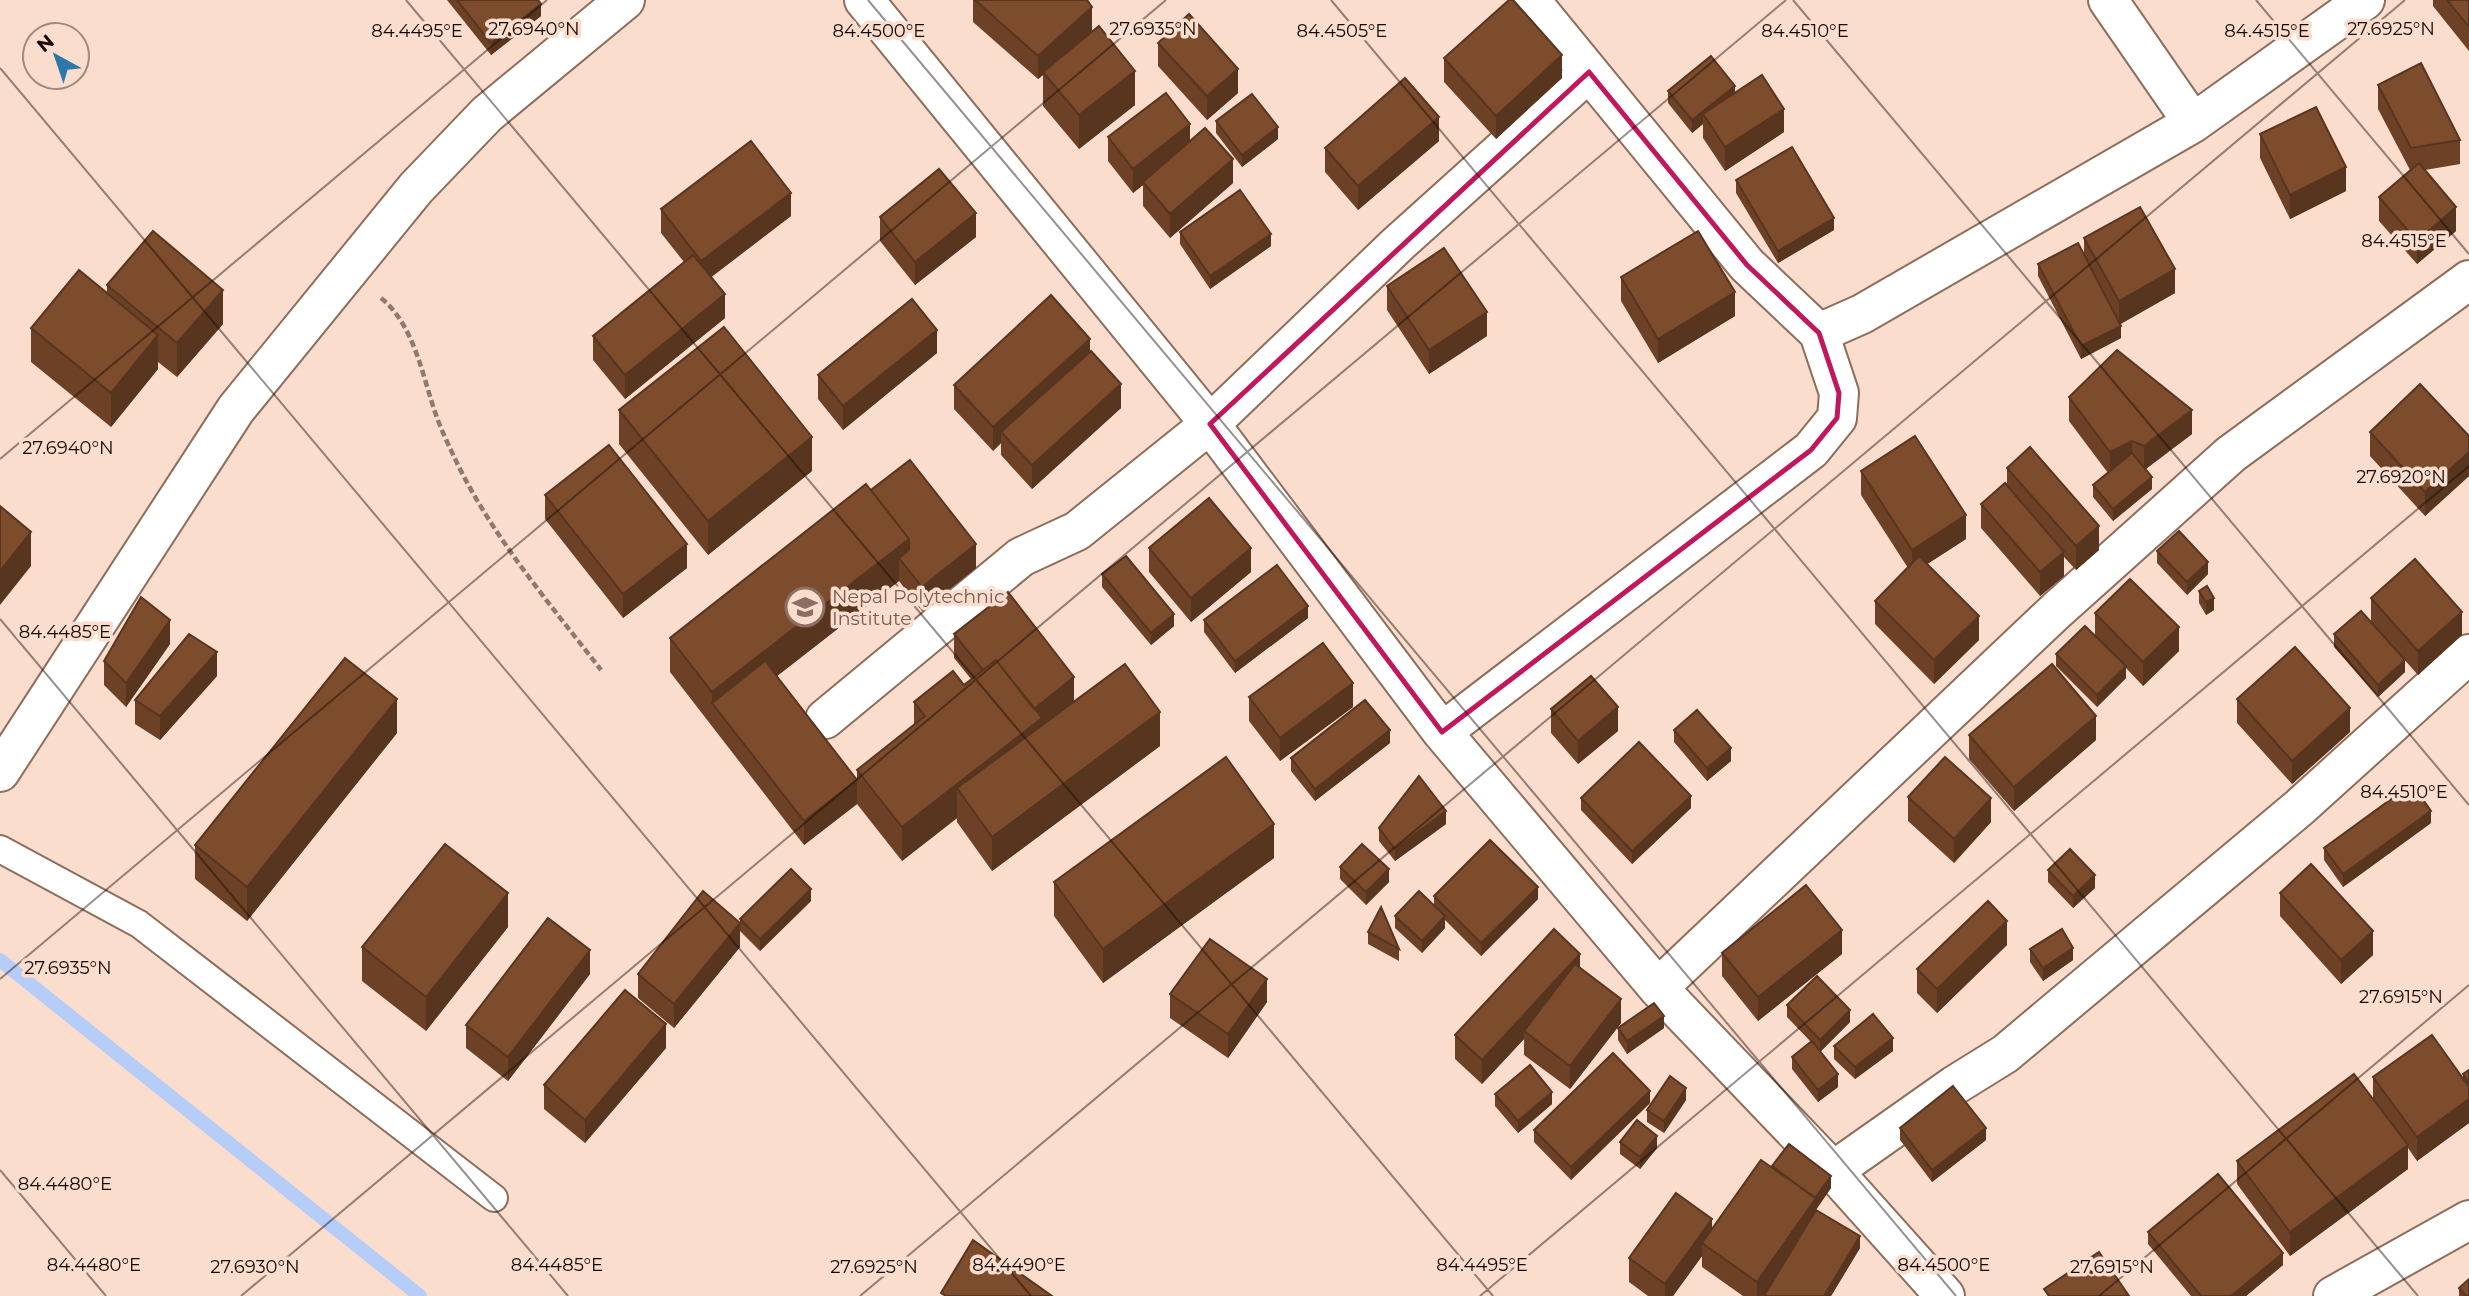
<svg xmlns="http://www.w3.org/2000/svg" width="2469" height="1296" font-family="Montserrat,sans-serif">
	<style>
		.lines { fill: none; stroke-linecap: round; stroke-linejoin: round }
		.stream { stroke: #b6cdf7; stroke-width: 14 }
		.lane-casing { stroke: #8d6d5b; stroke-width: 30 }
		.street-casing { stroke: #8d6d5b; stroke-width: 42 }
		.secondary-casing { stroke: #8d6d5b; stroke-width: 42 }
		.path { stroke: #8f7a6f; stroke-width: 4.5; stroke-dasharray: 7 3.5; stroke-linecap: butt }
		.lane { stroke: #fff; stroke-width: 26 }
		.street { stroke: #fff; stroke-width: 38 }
		.secondary { stroke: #fff; stroke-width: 38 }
		.wall { fill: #6c4126 }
		.shaded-wall { fill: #58351f }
		.building { fill: #7d4c2c; stroke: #58351f; stroke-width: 2 }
		.marked { fill: none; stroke: #c2185b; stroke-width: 5; stroke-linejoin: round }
		.ticks { fill: none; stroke: #160a05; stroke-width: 2; stroke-opacity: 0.45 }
		.labels { text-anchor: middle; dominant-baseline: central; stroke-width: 7; stroke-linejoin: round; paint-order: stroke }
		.education-label { font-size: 19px; fill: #785e54; stroke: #fbddcd; text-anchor: start }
		.ticks-label { font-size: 18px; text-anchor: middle; fill: #160a05; stroke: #fbddcd; stroke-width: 7; stroke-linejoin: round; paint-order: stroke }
	</style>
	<rect width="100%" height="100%" fill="#fbddcd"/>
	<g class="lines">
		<path class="stream" d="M0,960L420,1296"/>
		<defs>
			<path id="lane" d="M0,849L139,924L494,1198"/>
			<path id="street" d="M864,0L1210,424L1442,732L1658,988L1833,1171L1945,1296
				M2108,0L2193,123
				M1819,333L1862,314L2193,123L2365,0
				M825,719L1021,557L1077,531L1210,424L1399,243L1589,72
				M1442,732L1811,450L1837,418L1839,393L1819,333L1747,265L1530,0
				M0,772L236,409L416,188L487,114L625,0
				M1658,988L2057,610L2231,454L2469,280
				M1833,1171L1955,1085L2005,1054L2300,807L2469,654"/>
			<path id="secondary" d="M2333,1296L2469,1220"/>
		</defs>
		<use href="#lane" class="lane-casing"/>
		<use href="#street" class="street-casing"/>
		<use href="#secondary" class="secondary-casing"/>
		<path class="path" d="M381,298C414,325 422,374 435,412C441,430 450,448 458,465C495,540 550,604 601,670"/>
		<use href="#lane" class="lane"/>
		<use href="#street" class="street"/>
		<use href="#secondary" class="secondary"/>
	</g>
	<path class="wall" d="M447,0H538L541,16L491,55Z
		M973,0H1087L1092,31L1076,45L1135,105L1079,149L1043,106V75L1038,79L973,22Z
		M2433,0H2469V51L2433,6Z
		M1158,43L1238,93L1207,120L1158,66Z
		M1444,58L1562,78L1496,139L1444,82Z
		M2378,85L2460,140V164L2425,170L2456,231L2417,264L2379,221V197L2410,170L2378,109Z
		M1668,91L1735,93L1784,132L1725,171L1703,138V124L1692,133L1668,103Z
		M1216,121L1278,139L1242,167L1216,133Z
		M2260,134L2346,191L2290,219L2260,158Z
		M1108,137L1190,141L1233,183L1170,238L1143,206V185L1133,193L1108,161Z
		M1439,141L1358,210L1325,172V148Z
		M1736,180L1834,230L1778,263L1736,193Z
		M661,209L791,216L711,277L725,318L625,399L593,360V336L684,262L661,233Z
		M880,217L976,237L915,285L880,241Z
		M1180,232L1271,246L1210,289L1180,244Z
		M2084,238L2175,293L2120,324L2121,338L2081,359L2038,276V264L2084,254Z
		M1621,277L1735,316L1658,363L1621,301Z
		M107,285L223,324L177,377L158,362V369L111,427L31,362V328L107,293Z
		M1387,286L1487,336L1429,374L1387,310Z
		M1090,352L1121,408L1032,489L1001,455V443L993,451L954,409V385Z
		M937,353L843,430L818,399V375Z
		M2069,397L2192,434L2146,469L2152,489L2113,521L2093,497V485L2108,473L2069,421Z
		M619,410L812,471L708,555L619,444Z
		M2370,432L2469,436V476L2425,516L2370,456Z
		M2007,468L2099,550L2076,570L2064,557V576L2040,596L1981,528V504L2007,486Z
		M1861,471L1966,539L1927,564L1979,640L1934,684L1875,624V601L1908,568L1861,495Z
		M871,490L976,568L922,611L899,581L777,676L857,780V770L914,725V702L964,685L971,679L954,658V634L1074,701L1160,746L992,871L957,822V818L902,861L857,804L804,845L670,672V638Z
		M545,495L687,568L623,618L545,519Z
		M1149,548L1251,572L1191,622L1149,572Z
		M2157,551L2208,574L2187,595L2157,563Z
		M1102,574L1174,626L1151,645L1102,587Z
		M2199,591L2214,610L2206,615L2199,603Z
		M2371,598L2462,635L2418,675L2371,622Z
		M2095,613L2179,651L2143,686L2126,668V678L2097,707L2056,666V654L2095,636Z
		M1308,618L1235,673L1204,632V620Z
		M2334,634L2405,672L2378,697L2334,647Z
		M170,644L126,707L104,685V661Z
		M217,676L160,740L135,724V700Z
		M1249,697L1353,707L1280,761L1249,721Z
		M2237,699L2350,732L2292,784L2237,723Z
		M1551,709L1618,731L1578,764L1551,733Z
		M1674,730L1731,761L1707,781L1674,742Z
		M397,733L247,921L195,879V845Z
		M1969,735L2096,740L2014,811L1969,759Z
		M1390,743L1315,801L1291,771V758Z
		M1908,797L1991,822L1954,863L1908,821Z
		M1581,798L1691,808L1632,864L1581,810Z
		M2431,823L2343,887L2324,860V848Z
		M1446,824L1395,861L1379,841V828Z
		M1274,858L1103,983L1054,916V882Z
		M1340,867L1389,882L1366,905L1340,879Z
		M2048,870L2095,888L2073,908L2048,882Z
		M2280,893L2373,955L2341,984L2280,916Z
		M1434,896L1538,899L1481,956L1445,920V928L1422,953L1395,928V916L1434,905Z
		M811,901L760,951L740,931V947L674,1028L638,998V974L740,923V919Z
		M508,927L426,1031L362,981V947Z
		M1368,932L1399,949V961L1368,944Z
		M2007,945L1937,1013L1917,993V969Z
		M2030,949L2073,960L2043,981L2030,962Z
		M1722,953L1842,954L1758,1021L1722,976Z
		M1580,968L1621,1023L1570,1089L1524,1055V1039L1482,1084L1455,1059V1035Z
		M590,974L508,1081L466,1048V1025Z
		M1170,994L1267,1002L1228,1058L1170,1018Z
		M1787,1005L1850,1022L1820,1052L1838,1087L1818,1102L1792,1069V1057L1811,1042L1787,1017Z
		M1618,1028H1664L1627,1054L1618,1040Z
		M1834,1046L1893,1051L1855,1079L1834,1059Z
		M666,1048L585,1143L544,1109V1085Z
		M2469,1070V1123L2417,1161L2408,1148V1169L2290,1256L2237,1184V1161L2373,1099V1077L2463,1078V1074Z
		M1495,1094L1552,1104L1518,1133L1495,1106Z
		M1686,1100L1664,1133L1647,1122V1110Z
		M1650,1103L1571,1180L1534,1142V1130Z
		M1900,1128L1986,1140L1932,1182L1900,1140Z
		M1620,1142L1657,1148L1640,1169L1620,1154Z
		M1772,1167L1831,1188L1816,1210L1860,1248L1831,1296H1764L1768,1290L1763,1296H1743L1702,1267V1256L1673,1296H1648L1629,1282V1258L1712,1230Z
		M2148,1232L2283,1265L2246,1296H2191L2148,1244Z
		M2459,1288L2469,1296H2459Z"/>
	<path class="shaded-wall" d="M541,4V16L491,55V43Z
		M1092,7V31L1045,74L1043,72V75L1038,79V56Z
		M1562,55V78L1496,139V116Z
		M1238,69V93L1207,120V96Z
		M1135,71V105L1079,149V115Z
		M1735,86V98L1703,114V124L1692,133V120Z
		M1784,109V132L1725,171V147Z
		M1439,117V141L1358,210V186Z
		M1190,124V148L1143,182V185L1133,193V169Z
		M1278,127V139L1242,167V155Z
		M1233,159V183L1170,238V214Z
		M2346,167V191L2290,219V195Z
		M791,193V216L701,285V261Z
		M2456,207V231L2417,264V241Z
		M976,213V237L915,285V262Z
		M1834,218V230L1778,263V251Z
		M1271,234V246L1210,289V276Z
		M2175,269V293L2119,325V301Z
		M223,290V324L177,377V343Z
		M1735,292V316L1658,363V339Z
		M725,294V318L625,399V375Z
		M1487,312V336L1429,374V350Z
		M2121,326V338L2081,359V346Z
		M937,330V353L843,430V406Z
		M158,335V369L111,427V393Z
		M1090,339V362L1001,432V443L993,451V427Z
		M1121,384V408L1032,489V465Z
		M2192,410V434L2144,470V446Z
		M812,437V471L708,555V521Z
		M2132,441V465L2110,476V452Z
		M2469,452V476L2425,516V492Z
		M2152,477V489L2113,521V509Z
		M1966,515V539L1912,574V550Z
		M2099,526V550L2076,570V546Z
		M31,532V566L0,605V571Z
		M909,539V570L899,558V581L723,718L712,703V692Z
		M687,544V568L623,618V594Z
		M976,544V568L922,611V587Z
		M1251,548V572L1191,622V598Z
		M2064,552V576L2040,596V572Z
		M2208,562V574L2187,595V582Z
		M2214,598V610L2206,615V602Z
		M1308,606V618L1235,673V661Z
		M2462,612V635L2418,675V651Z
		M1174,614V626L1151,645V633Z
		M1979,616V640L1934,684V660Z
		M170,620V644L126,707V683Z
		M2179,627V651L2143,686V662Z
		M217,652V676L160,740V716Z
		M2405,660V672L2378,697V685Z
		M2126,666V678L2097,707V695Z
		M1074,677V701L957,788V818L902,861V827L1029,713Z
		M1353,683V707L1280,761V738Z
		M397,699V733L247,921V887Z
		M1618,707V731L1578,764V741Z
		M2350,708V732L2292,784V761Z
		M1160,712V746L992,871V837Z
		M2096,716V740L2014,811V787Z
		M1390,730V743L1315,801V789Z
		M1731,748V761L1707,781V768Z
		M857,780V804L804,845V821Z
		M1691,796V808L1632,864V851Z
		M1991,798V822L1954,863V839Z
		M1446,811V824L1395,861V849Z
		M2431,811V823L2343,887V874Z
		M1274,824V858L1103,983V949Z
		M1389,869V882L1366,905V892Z
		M2095,875V888L2073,908V896Z
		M1538,887V899L1481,956V943Z
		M811,889V901L760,951V939Z
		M508,893V927L426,1031V997Z
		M1445,916V928L1422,953V941Z
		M2007,921V945L1937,1013V989Z
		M740,923V947L674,1028V1004Z
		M1842,930V954L1758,1021V997Z
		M2373,931V955L2341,984V960Z
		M2073,948V960L2043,981V968Z
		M590,950V974L508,1081V1057Z
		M1580,954V978L1524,1031V1039L1482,1084V1060Z
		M1267,979V1002L1228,1058V1034Z
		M1621,999V1023L1570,1089V1066Z
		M1850,1010V1022L1820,1052V1040Z
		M1664,1016V1028L1627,1054V1041Z
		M666,1024V1048L585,1143V1120Z
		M1893,1038V1051L1855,1079V1067Z
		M1838,1074V1087L1818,1102V1090Z
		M1686,1088V1100L1664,1133V1121Z
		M1650,1091V1103L1571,1180V1167Z
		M1552,1092V1104L1518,1133V1121Z
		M2469,1099V1123L2417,1161V1137Z
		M1986,1128V1140L1932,1182V1170Z
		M1657,1136V1148L1640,1169V1157Z
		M2408,1145V1169L2290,1256V1232Z
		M1831,1176V1188L1816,1209V1222L1763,1296H1757V1282Z
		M1712,1219V1242L1702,1243V1256L1673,1296H1665V1284Z
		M1860,1236V1248L1831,1296H1824Z
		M2283,1253V1265L2246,1296H2231Z"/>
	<path class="building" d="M457,0H538L541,4L491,43Z
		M975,0H1087L1092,7L1038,56Z
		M1509,0H1513L1562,55L1496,116L1444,58Z
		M2447,0H2469V27Z
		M1189,14L1238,69L1207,96L1158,43Z
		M1099,26L1135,71L1079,115L1043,72Z
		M1711,56L1735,86L1692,120L1668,91Z
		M2421,63L2460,140L2411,148L2378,85Z
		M1762,75L1784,109L1725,147L1703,114Z
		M1405,78L1439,117L1358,186L1325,148Z
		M1166,93L1190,124L1133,169L1108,137Z
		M1252,94L1278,127L1242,155L1216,121Z
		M2316,107L2346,167L2290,195L2260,134Z
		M1205,128L1233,159L1170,214L1143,182Z
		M751,141L791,193L701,261L661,209Z
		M1792,147L1834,218L1778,251L1736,180Z
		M2419,163L2456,207L2417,241L2379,197Z
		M939,169L976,213L915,262L880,217Z
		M1240,190L1271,234L1210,276L1180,232Z
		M2140,207L2175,269L2119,301L2084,238Z
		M153,231L223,290L177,343L107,285Z
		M1698,231L1735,292L1658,339L1621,277Z
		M2078,243L2121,326L2081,346L2038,264Z
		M1444,248L1487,312L1429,350L1387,286Z
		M693,255L725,294L625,375L593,336Z
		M79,270L158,335L111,393L31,328Z
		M1051,295L1090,339L993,427L954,385Z
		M912,299L937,330L843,406L818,375Z
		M724,327L812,437L708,521L619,410Z
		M2117,350L2192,410L2144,446L2132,441L2110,452L2069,397Z
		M1091,351L1121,384L1032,465L1001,432Z
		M2420,384L2469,436V452L2425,492L2370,432Z
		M1915,436L1966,515L1912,550L1861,471Z
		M609,445L687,544L623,594L545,495Z
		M2030,447L2099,526L2076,546L2007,468Z
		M2132,453L2152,477L2113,509L2093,485Z
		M910,460L976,544L922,587L899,558L909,550V539L871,490Z
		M2005,483L2064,552L2040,572L1981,504Z
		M866,484L909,539L712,692L670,638Z
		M1209,498L1251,548L1191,598L1149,548Z
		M0,506L31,532L0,571Z
		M2179,531L2208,562L2187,582L2157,551Z
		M1126,556L1174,614L1151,633L1102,574Z
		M1919,556L1979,616L1934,660L1875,601Z
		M2415,559L2462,612L2418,651L2371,598Z
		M1277,565L1308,606L1235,661L1204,620Z
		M2130,579L2179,627L2143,662L2095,613Z
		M2207,586L2214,598L2206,602L2199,591Z
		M1008,592L1074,677L1034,709L996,660L983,670L954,634Z
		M141,597L170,620L126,683L104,661Z
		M2361,611L2405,660L2378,685L2334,634Z
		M2085,626L2126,666L2097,695L2056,654Z
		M189,634L217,652L160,716L135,700Z
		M1323,643L1353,683L1280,738L1249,697Z
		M2295,647L2350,708L2292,761L2237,699Z
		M345,658L397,699L247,887L195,845Z
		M996,660L1042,718L902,827L857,770L925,716L914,702L953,671L964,685Z
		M765,661L857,780L804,821L712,703Z
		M1125,664L1160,712L992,837L957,788Z
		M2052,664L2096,716L2014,787L1969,735Z
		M1591,676L1618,707L1578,741L1551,709Z
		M1365,700L1390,730L1315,789L1291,758Z
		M1697,710L1731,748L1707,768L1674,730Z
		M1639,742L1691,796L1632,851L1581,798Z
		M1226,757L1274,824L1103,949L1054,882Z
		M1945,757L1991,798L1954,839L1908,797Z
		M1419,776L1446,811L1395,849L1379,828Z
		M2412,784L2431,811L2343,874L2324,848Z
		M1490,840L1538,887L1481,943L1434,896Z
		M445,844L508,893L426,997L362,947Z
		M1362,844L1389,869L1366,892L1340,867Z
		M2070,849L2095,875L2073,896L2048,870Z
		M2311,864L2373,931L2341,960L2280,893Z
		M791,869L811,889L760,939L740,919Z
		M1806,885L1842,930L1758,997L1722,953Z
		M703,891L740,923L674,1004L638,974Z
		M1419,891L1445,916L1422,941L1395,916Z
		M1988,901L2007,921L1937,989L1917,969Z
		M1381,907L1399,949L1368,932Z
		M548,918L590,950L508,1057L466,1025Z
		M1554,929L1580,954L1482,1060L1455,1035Z
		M2062,929L2073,948L2043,968L2030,949Z
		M1210,939L1267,979L1228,1034L1170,994Z
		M1575,964L1621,999L1570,1066L1524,1031Z
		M1817,976L1850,1010L1820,1040L1787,1005Z
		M625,990L666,1024L585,1120L544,1085Z
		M1654,1003L1664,1016L1627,1041L1618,1028Z
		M1873,1014L1893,1038L1855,1067L1834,1046Z
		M2432,1035L2469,1087V1099L2417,1137L2373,1077Z
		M1812,1041L1838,1074L1818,1090L1792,1057Z
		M1613,1053L1650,1091L1571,1167L1534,1130Z
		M1530,1065L1552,1092L1518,1121L1495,1094Z
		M2469,1070V1083L2463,1074Z
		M2354,1074L2408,1145L2290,1232L2237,1161Z
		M1670,1076L1686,1088L1664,1121L1647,1110Z
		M1953,1086L1986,1128L1932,1170L1900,1128Z
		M1637,1120L1657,1136L1640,1157L1620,1142Z
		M1789,1144L1831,1176L1815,1198L1772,1166Z
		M1761,1160L1816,1198L1757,1282L1702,1243Z
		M2218,1174L2283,1253L2231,1296H2201L2148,1232Z
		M1676,1193L1712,1219L1665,1284L1629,1258Z
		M1816,1210L1860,1236L1824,1296H1764Z
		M973,1240L1052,1296H946L941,1293Z
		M2099,1252L2129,1296H2049L2044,1289Z
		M2469,1279V1296H2466L2459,1288Z"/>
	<path class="marked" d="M1589,72L1747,265L1819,333L1839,393L1837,418L1811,450L1442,732L1210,424Z"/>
	<path class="ticks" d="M406,0L1493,1296M868,0L1956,1296M1331,0L2418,1296M1793,0L2469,805M2256,0L2469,254M0,68L1031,1296M0,459L547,0M0,619L568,1296M0,979L1166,0M0,1170L106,1296M241,1296L1786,0M860,1296L2405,0M1480,1296L2469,466M2099,1296L2469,985"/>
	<defs>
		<symbol id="university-ring" viewBox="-11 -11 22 22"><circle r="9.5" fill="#fbddcd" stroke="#8d6e63" stroke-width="1.5"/><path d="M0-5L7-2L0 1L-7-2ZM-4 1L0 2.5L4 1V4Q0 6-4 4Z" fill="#8d6e63"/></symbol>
	</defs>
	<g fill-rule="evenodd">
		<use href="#university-ring" x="783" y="585" width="44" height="44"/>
	</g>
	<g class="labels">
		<g class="education-label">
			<text x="832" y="596">Nepal Polytechnic<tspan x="832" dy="22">Institute</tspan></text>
		</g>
	</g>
	<g class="ticks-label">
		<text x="534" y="35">27.6940°N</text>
		<text x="1153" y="35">27.6935°N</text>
		<text x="2391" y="35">27.6925°N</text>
		<text x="417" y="37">84.4495°E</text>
		<text x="879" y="37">84.4500°E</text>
		<text x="1342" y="37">84.4505°E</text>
		<text x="1805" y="37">84.4510°E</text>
		<text x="2267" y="37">84.4515°E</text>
		<text x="2404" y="247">84.4515°E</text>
		<text x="68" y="454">27.6940°N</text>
		<text x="2401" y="483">27.6920°N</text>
		<text x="65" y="638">84.4485°E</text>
		<text x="2404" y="798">84.4510°E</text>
		<text x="68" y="974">27.6935°N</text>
		<text x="2401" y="1003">27.6915°N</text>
		<text x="65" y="1190">84.4480°E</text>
		<text x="94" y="1271">84.4480°E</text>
		<text x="557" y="1271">84.4485°E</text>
		<text x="1019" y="1271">84.4490°E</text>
		<text x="1482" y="1271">84.4495°E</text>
		<text x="1944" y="1271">84.4500°E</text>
		<text x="255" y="1273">27.6930°N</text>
		<text x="874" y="1273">27.6925°N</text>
		<text x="2112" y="1273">27.6915°N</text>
	</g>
	<g transform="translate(56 56) rotate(320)"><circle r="33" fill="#fbddcd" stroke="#9f897d" stroke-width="2"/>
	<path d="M0-5L12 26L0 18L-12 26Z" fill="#2d78ab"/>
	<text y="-10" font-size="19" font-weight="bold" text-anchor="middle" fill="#160a05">N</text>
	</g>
</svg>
